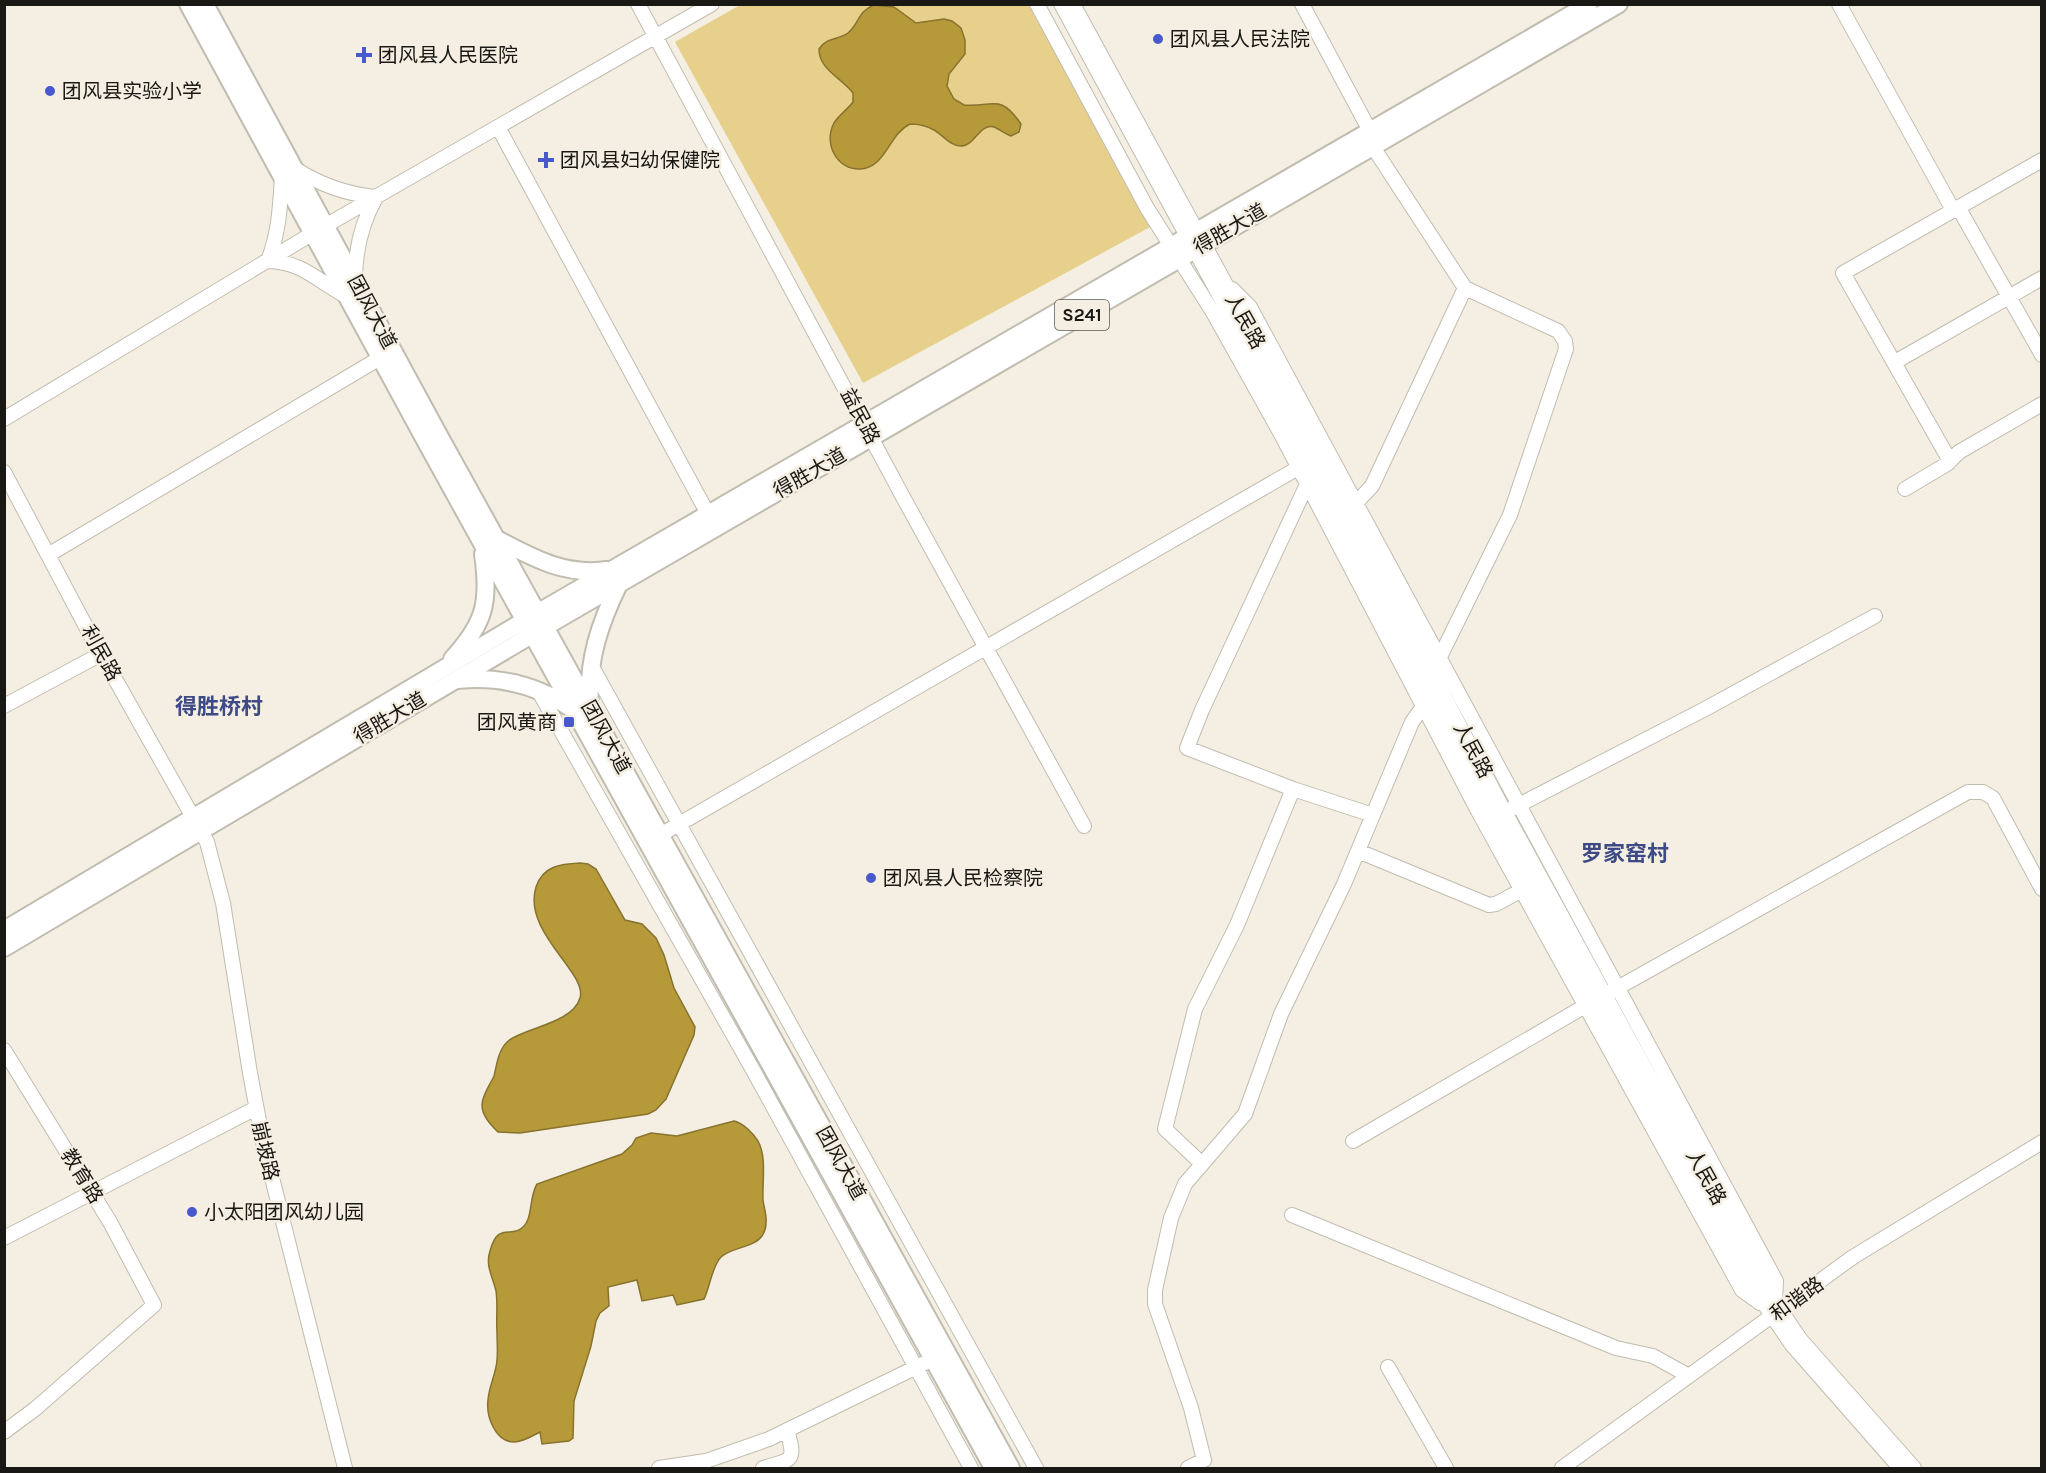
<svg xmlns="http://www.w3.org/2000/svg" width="2046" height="1473" font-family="Karla,'Noto Sans SC',sans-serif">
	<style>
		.green { fill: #e6d08b }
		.water { fill: #b69939; stroke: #87722e; stroke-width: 1.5 }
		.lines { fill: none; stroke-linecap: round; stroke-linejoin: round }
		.minor-casing { stroke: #c0bcaf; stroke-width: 16 }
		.major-casing { stroke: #c0bcaf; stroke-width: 20 }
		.minor { stroke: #fff; stroke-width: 14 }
		.major { stroke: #fff; stroke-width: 16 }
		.poi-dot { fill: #4858cd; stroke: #f4efe2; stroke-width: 2 }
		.labels { text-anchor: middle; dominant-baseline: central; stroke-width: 5; stroke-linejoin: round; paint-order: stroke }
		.shield { fill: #f4efe2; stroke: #5b5852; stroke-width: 1.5 }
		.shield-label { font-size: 18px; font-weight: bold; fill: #1a1814 }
		.poi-label { font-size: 20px; fill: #1a1814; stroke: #f4efe2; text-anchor: start }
		.street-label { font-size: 20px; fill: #1a1814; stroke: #f4efe2 }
		.quarter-label { font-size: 22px; font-weight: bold; fill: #3d4a86; stroke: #f4efe2 }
	</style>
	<rect width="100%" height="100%" fill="#f4efe2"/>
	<path class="green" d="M740,5H1029L1152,226L863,383L675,42Z"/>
	<path class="water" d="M874,5L894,7L916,23L944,19L952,21L961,28L965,40V54L949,74L947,86L954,99L964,105C993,108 999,92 1021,124L1019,132L1011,136C1005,134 999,129 994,127C980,123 975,145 962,146C951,147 943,135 934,130C927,126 918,124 910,124C889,134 886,167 861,169C837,171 823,143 834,123C839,115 847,110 853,102V93C842,78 819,70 819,49C826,37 839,40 848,33C860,23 857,12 874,5Z
		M580,863L588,864L596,869L625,920L642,924L656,938L664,955L674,988L695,1027L694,1035L666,1099L656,1110L648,1114L520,1133L498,1132C491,1125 482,1116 482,1105C482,1095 490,1085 494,1076C496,1068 497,1060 500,1053C502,1048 506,1042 511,1039C530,1027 573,1022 580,998C588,973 522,932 536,887C543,866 560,864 580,863Z
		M734,1121C743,1123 753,1133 758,1141C767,1157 762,1183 763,1200C764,1208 767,1216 766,1223C766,1227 764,1233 762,1236C753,1248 732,1247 721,1257C712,1266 710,1287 704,1299L677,1305L673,1295L642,1301L637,1280L608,1287L609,1306L600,1313L596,1321L591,1346L574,1401L573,1438L569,1441L542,1444L540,1432C532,1436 523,1442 514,1442C495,1442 486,1416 488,1400C489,1386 496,1374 497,1360C498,1351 497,1341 497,1332C496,1319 498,1304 496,1291C493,1277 485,1266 490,1251C498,1221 511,1239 523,1227C533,1218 529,1197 537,1184L622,1154L632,1145L636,1138L651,1133L677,1136Z"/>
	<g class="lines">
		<defs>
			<path id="minor" d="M638,4L903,497L1084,826
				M1037,4L1147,208L1214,314L1281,434L1478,811L1742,1290L1760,1303
				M1061,4L1293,431L1491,808L1754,1289L1792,1345L1900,1468
				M1073,4L1303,426L1500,803L1763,1284L1800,1339L1914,1468
				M1302,4L1370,131
				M1839,4L1953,210
				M498,127L708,514
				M294,168C320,185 345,194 376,197C361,224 355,250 355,281
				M282,177C280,207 279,233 268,261C303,262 317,281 346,296
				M1958,207L2042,355
				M1232,289L1250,307L1776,1281L1775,1301
				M1895,362L2042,278
				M4,419L325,226L712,4
				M1950,461L1843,273L2042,160
				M4,472L92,638L207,842L223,903L250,1073L263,1142L345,1468
				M1309,480L1202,710L1187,748L1293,789L1373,815
				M1905,489L1947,464L1959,452L2042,404
				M1356,503L1372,486L1465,288L1373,147
				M48,555L380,358
				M1437,663L1510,515L1566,349L1565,341L1558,331L1465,288
				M591,665L1036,1468
				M538,690L753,1070L971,1468
				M4,706L101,654
				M1511,809L1705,709L1875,616
				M660,835L1305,464
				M1358,851L1489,905L1496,904L1522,890
				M1612,991L1968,792H1983L1993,798L2042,889
				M4,1050L110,1222L154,1305L35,1409L4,1432
				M1353,1141L1592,1002
				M1201,1163L1165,1129L1195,1009L1237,925L1293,789
				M1292,1215L1616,1348L1653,1356L1689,1376
				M4,1238L256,1108
				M1388,1367L1446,1468
				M659,1468L706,1461L769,1439L933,1359
				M763,1468C793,1459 796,1462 787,1430
				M1188,1468L1204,1460L1191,1408L1155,1304V1290L1171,1218L1185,1184L1245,1114L1281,1014L1344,884L1412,722L1427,701
				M1562,1468L1853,1257L2042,1142"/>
			<path id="major" d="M188,4L427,444L993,1468
				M205,4L440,437L1011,1468
				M497,539C533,558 565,576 607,570
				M452,659C485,623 490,602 483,554
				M458,680C499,676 538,685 572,709
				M590,705C587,660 600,623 619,584
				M4,930L537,613L1589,4
				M4,948L545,627L1619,4"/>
		</defs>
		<use href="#minor" class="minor-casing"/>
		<use href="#major" class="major-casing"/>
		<use href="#minor" class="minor"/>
		<use href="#major" class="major"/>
	</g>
	<g class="poi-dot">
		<circle cx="1158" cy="39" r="6"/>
		<path d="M361 46h6v6h6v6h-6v6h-6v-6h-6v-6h6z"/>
		<circle cx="50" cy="91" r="6"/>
		<path d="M543 151h6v6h6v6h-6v6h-6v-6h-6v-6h6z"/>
		<rect x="563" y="716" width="12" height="12" rx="3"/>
		<circle cx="871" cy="878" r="6"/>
		<circle cx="192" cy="1212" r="6"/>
	</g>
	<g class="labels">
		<rect class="shield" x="1055" y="300" width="54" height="30" rx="4.5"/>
		<g class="shield-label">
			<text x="1082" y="315">S241</text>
		</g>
		<g class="poi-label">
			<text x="1170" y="39">团风县人民法院</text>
			<text x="378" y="55">团风县人民医院</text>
			<text x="62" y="91">团风县实验小学</text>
			<text x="560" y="160">团风县妇幼保健院</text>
			<text x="557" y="722" text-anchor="end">团风黄商</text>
			<text x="883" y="878">团风县人民检察院</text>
			<text x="204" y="1212">小太阳团风幼儿园</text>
		</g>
		<g class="street-label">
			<text transform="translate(1230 229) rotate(-30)">得胜大道</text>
			<text transform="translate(372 312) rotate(62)">团风大道</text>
			<text transform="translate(1245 321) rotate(61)">人民路</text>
			<text transform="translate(860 416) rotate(62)">益民路</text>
			<text transform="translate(810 473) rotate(-30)">得胜大道</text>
			<text transform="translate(101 653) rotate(61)">利民路</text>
			<text transform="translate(390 718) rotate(-31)">得胜大道</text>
			<text transform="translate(606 737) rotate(61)">团风大道</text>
			<text transform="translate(1473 750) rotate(62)">人民路</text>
			<text transform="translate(265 1151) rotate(77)">崩坡路</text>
			<text transform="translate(841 1163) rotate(61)">团风大道</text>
			<text transform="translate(82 1176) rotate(58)">教育路</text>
			<text transform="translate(1706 1177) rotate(61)">人民路</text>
			<text transform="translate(1797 1299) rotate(-36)">和谐路</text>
		</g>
		<g class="quarter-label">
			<text x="219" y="707">得胜桥村</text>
			<text x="1625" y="854">罗家窑村</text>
		</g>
	</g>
	<rect width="2046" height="1473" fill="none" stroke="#1a1814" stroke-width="12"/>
</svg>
